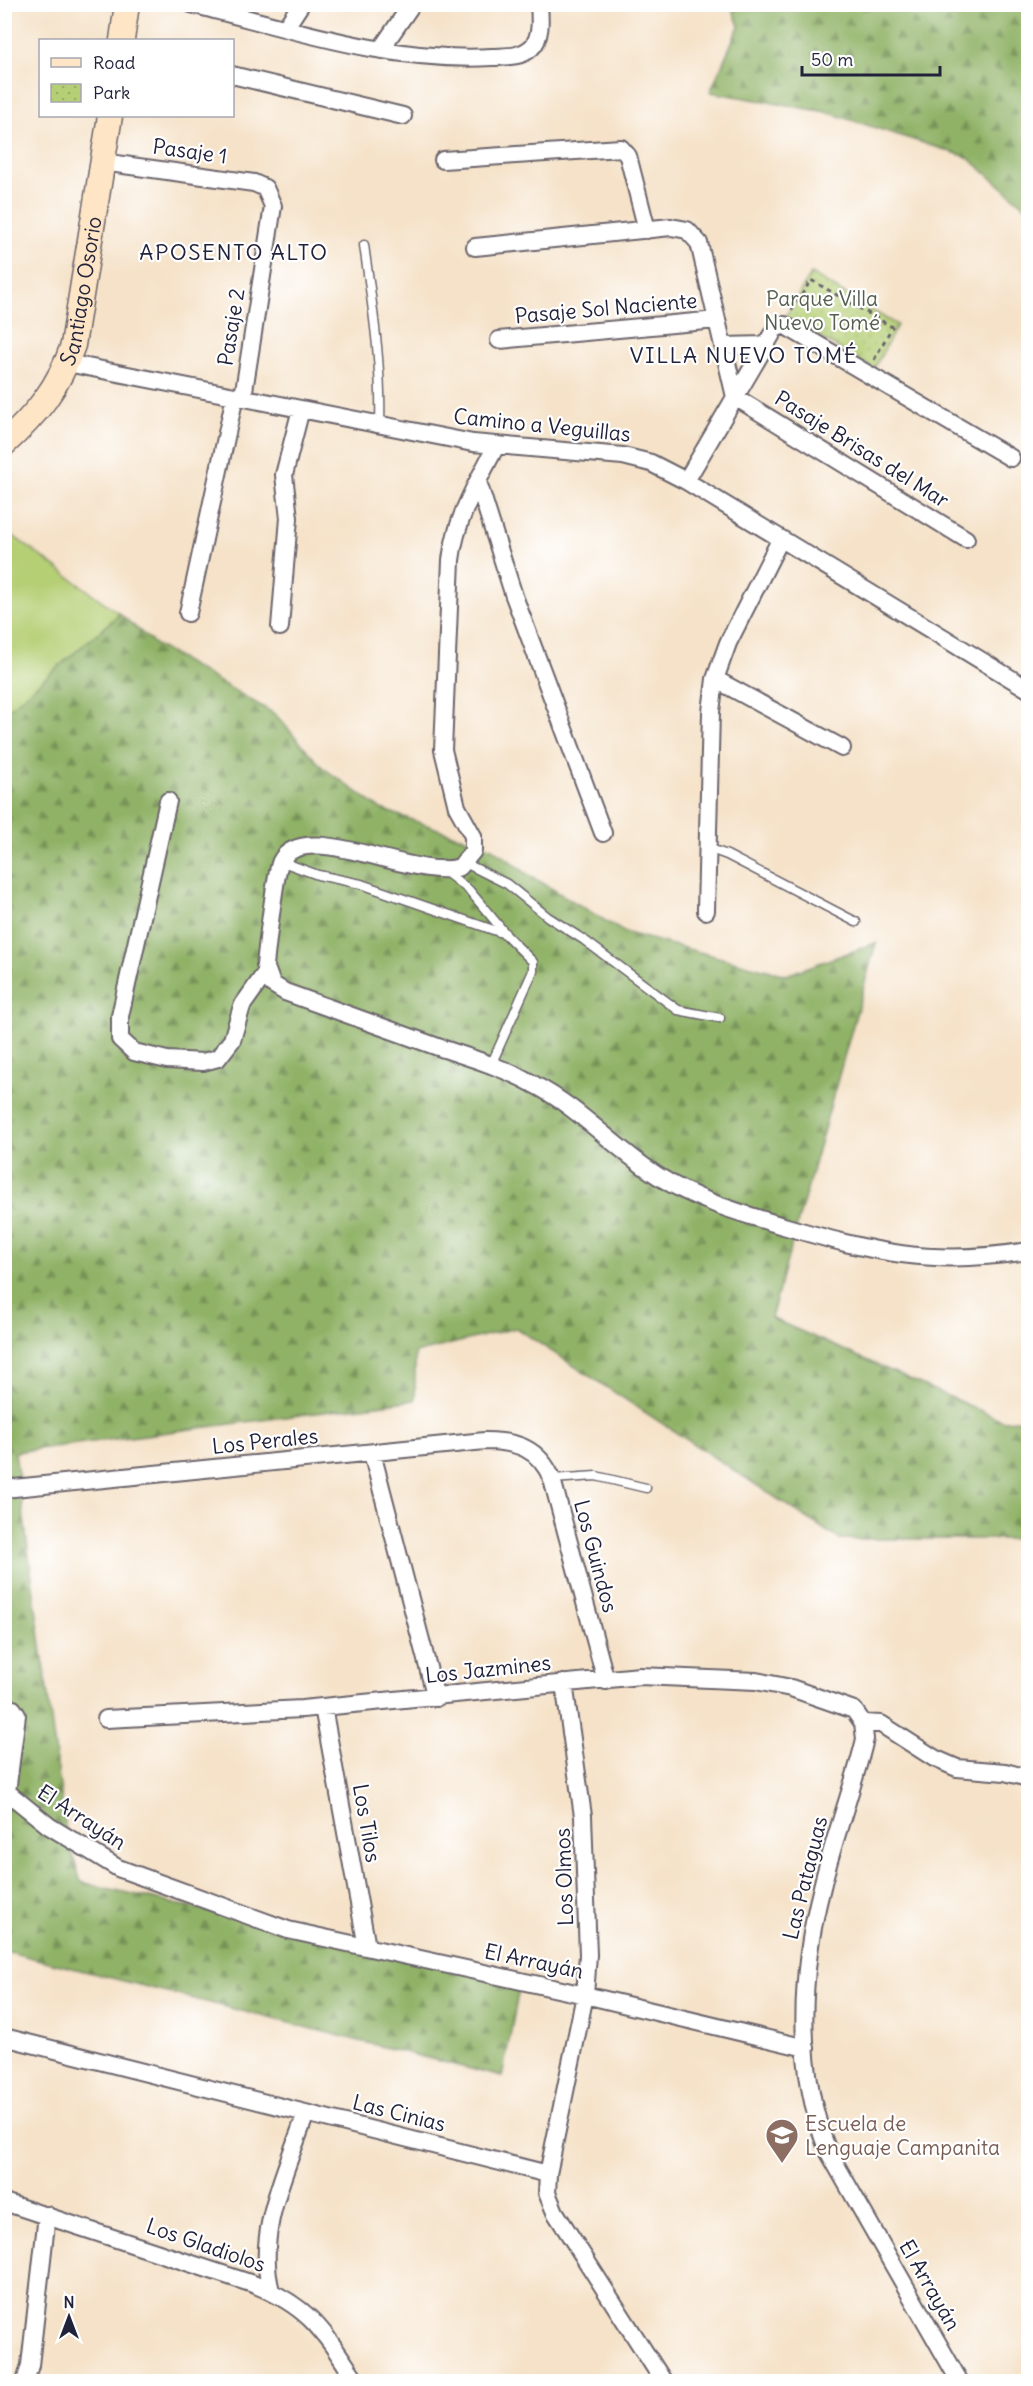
<svg xmlns="http://www.w3.org/2000/svg" width="1033" height="2386" font-family="Delius,sans-serif">
	<style>
		.grass { fill: #b5cf75; stroke: #6c7858; stroke-width: 1.5 }
		.forest { fill: url(#forest-firs); stroke: #596a50; stroke-width: 1.5 }
		.park { fill: url(#park-dots); stroke: #6c7858; stroke-width: 1.5 }
		.lines { fill: none; stroke-linecap: round; stroke-linejoin: round }
		.lane-casing { stroke: #6c656c; stroke-width: 11 }
		.street-casing { stroke: #6c656c; stroke-width: 20 }
		.secondary-casing { stroke: #6c656c; stroke-width: 27 }
		.path { stroke: #6c656c; stroke-width: 3; stroke-dasharray: 4.5 4.5; stroke-linecap: butt }
		.lane { stroke: #fff; stroke-width: 8 }
		.street { stroke: #fff; stroke-width: 16 }
		.secondary { stroke: #fde5c5; stroke-width: 24 }
		.labels { text-anchor: middle; dominant-baseline: central; stroke-width: 4.5; stroke-linejoin: round; paint-order: stroke }
		.street-label { font-size: 21px; fill: #22223b; stroke: #fff }
		.park-label { font-size: 21px; fill: #555f4f; stroke: #fff }
		.education-label { font-size: 21px; fill: #785e54; stroke: #fff; text-anchor: start }
		.neighbourhood-label { font-size: 22px; letter-spacing: 1.5px; fill: #22223b; stroke: #fff }
	</style>
	<defs>
		<pattern id="forest-firs" width="22" height="20" patternUnits="userSpaceOnUse" patternTransform="scale(1.5)"><rect width="22" height="20" fill="#90b266"/><path d="M5 1l3.5 6h-7zM16 11l3.5 6h-7z" fill="#759055"/></pattern>
		<pattern id="park-dots" width="8" height="8" patternUnits="userSpaceOnUse" patternTransform="scale(1.5)"><rect width="8" height="8" fill="#b5cf75"/><path d="M2 2h.1M6 6h.1" fill="none" stroke="#9bb166" stroke-width="1.8" stroke-linecap="round"/></pattern>
	</defs>
	<rect width="100%" height="100%" fill="#fff"/>
	<filter id="ink" filterUnits="userSpaceOnUse"><feTurbulence type="fractalNoise" baseFrequency=".0167" numOctaves="2"/><feDisplacementMap in="SourceGraphic" scale="12" xChannelSelector="R" yChannelSelector="G"/><feConvolveMatrix kernelMatrix="1 2 1 2 8 2 1 2 1" color-interpolation-filters="sRGB"/></filter>
	<filter id="wash" filterUnits="userSpaceOnUse"><feTurbulence type="fractalNoise" baseFrequency=".008" numOctaves="4" result="noise"/><feDisplacementMap in="SourceGraphic" scale="24" xChannelSelector="R" yChannelSelector="G"/><feGaussianBlur stdDeviation="1.35" result="paint"/><feColorMatrix in="noise" values="0 0 0 0 0 0 0 0 0 0 0 0 0 0 0 0 0 1.4 0 .05"/><feComposite in="paint" operator="in"/></filter>
	<g filter="url(#wash)">
		<rect width="100%" height="100%" fill="#f5e2c8"/>
		<path class="grass" d="M5,530L120,614L5,713Z"/>
		<path class="forest" d="M731,5H1028V209L967,157L826,112L710,92L739,26Z
			M120,614L156,645L275,714L322,767L381,809L492,848L529,875L624,932L786,975L876,943L771,1318L1004,1421L1028,1419V1539H839L516,1328L415,1353V1400L15,1452L67,1838L81,1882L520,1984L502,2077L5,1951L4,713Z"/>
		<path class="park" d="M811,274L897,325L874,369L785,317Z"/>
	</g>
	<g filter="url(#ink)">
		<g class="lines">
			<defs>
				<path id="lane" d="M364,245C372,304 382,364 380,424
					M708,848L727,855L856,922
					M280,861L318,875L361,884L505,934L533,962V971L491,1065
					M465,863L507,884L548,917L584,940L678,1010L720,1018
					M443,870L469,890L505,933
					M552,1479L596,1476L646,1488"/>
				<path id="street" d="M191,4C289,28 390,63 492,57C505,56 520,58 531,48C542,38 540,18 539,4
					M286,27L301,4
					M381,49L412,4
					M232,75L403,116
					M443,160L621,148L628,156L647,230
					M102,162L254,183L265,188L273,206L243,397
					M475,247L671,227L687,230L699,243L735,397L966,539
					M499,340L717,320
					M723,346L765,345
					M67,363L473,443L623,456L651,463L686,481L1028,689
					M496,446C477,483 456,518 451,560L443,750L457,807L473,836V851L460,867C416,882 305,817 281,861C275,872 267,947 265,965L272,984L285,992C336,1010 387,1029 438,1047C471,1058 505,1068 535,1085C581,1109 615,1149 658,1176C696,1200 737,1212 780,1225C873,1252 930,1267 1028,1251
					M686,481L775,329L784,325L1011,458
					M478,482L514,596L603,833
					M188,613L235,396
					M280,627L289,518L284,475L301,409
					M715,679L842,748
					M168,801L120,1016V1039L134,1052L167,1060L203,1062L218,1058L232,1040L242,1006L266,972
					M706,911L711,712L715,679L728,643L780,540
					M372,1453L436,1698
					M4,1489L485,1441C516,1441 539,1448 552,1479L606,1681
					M564,1683L583,1816L588,1955L585,1995L548,2174L547,2193L555,2212L664,2382
					M323,1707L367,1947
					M4,1708L13,1709L17,1715L7,1792L49,1826L118,1868L288,1930L585,1995L806,2048
					M106,1719L302,1709L640,1676L756,1681L791,1688L854,1710L863,1723L865,1739C853,1789 834,1837 822,1887C800,1972 795,2069 828,2151L960,2382
					M863,1723L881,1724L934,1758L957,1768L1005,1772L1028,1778
					M4,2037L548,2174
					M4,2202L253,2284C311,2307 324,2332 357,2382
					M271,2291C255,2230 287,2170 306,2113
					M25,2382L30,2365L47,2215"/>
				<g id="secondary">
					<path d="M122,40L127,4"/>
					<path id="s1" d="M4,444C36,415 59,387 73,345L110,116"/>
				</g>
			</defs>
			<use href="#lane" class="lane-casing"/>
			<use href="#street" class="street-casing"/>
			<use href="#secondary" class="secondary-casing"/>
			<path class="path" d="M792,310L811,280L892,327L874,360"/>
			<use href="#lane" class="lane"/>
			<use href="#street" class="street"/>
			<use href="#secondary" class="secondary"/>
		</g>
	</g>
	<defs>
		<symbol id="school-pin" viewBox="-11 -11 22 30"><path d="M0 17L-7.5 6A9.5 9.5 0 1 1 7.5 6Z" fill="#8d6e63" stroke="#fff"/><path d="M0-5L7-2L0 1L-7-2ZM-4 1L0 2.5L4 1V4Q0 6-4 4Z" fill="#fff"/></symbol>
	</defs>
	<g fill-rule="evenodd">
		<use href="#school-pin" x="763" y="2116" width="38" height="52"/>
	</g>
	<g class="labels">
		<g class="street-label">
			<text transform="translate(190 151) rotate(8)">Pasaje 1</text>
			<text stroke="none"><textPath href="#s1" startOffset="177">Santiago Osorio</textPath></text>
			<text transform="translate(606 308) rotate(-5)">Pasaje Sol Naciente</text>
			<text transform="translate(231 327) rotate(-81)">Pasaje 2</text>
			<text transform="translate(542 425) rotate(6)">Camino a Veguillas</text>
			<text transform="translate(862 449) rotate(32)">Pasaje Brisas del Mar</text>
			<text transform="translate(265 1441) rotate(-6)">Los Perales</text>
			<text transform="translate(596 1556) rotate(75)">Los Guindos</text>
			<text transform="translate(488 1669) rotate(-6)">Los Jazmines</text>
			<text transform="translate(82 1817) rotate(33)">El Arrayán</text>
			<text transform="translate(367 1823) rotate(80)">Los Tilos</text>
			<text transform="translate(564 1877) rotate(-92)">Los Olmos</text>
			<text transform="translate(805 1878) rotate(-76)">Las Pataguas</text>
			<text transform="translate(534 1961) rotate(12)">El Arrayán</text>
			<text transform="translate(399 2113) rotate(14)">Las Cinias</text>
			<text transform="translate(206 2245) rotate(19)">Los Gladiolos</text>
			<text transform="translate(930 2285) rotate(60)">El Arrayán</text>
		</g>
		<g class="park-label">
			<text x="822" y="298">Parque Villa<tspan x="822" dy="24">Nuevo Tomé</tspan></text>
		</g>
		<g class="education-label">
			<text x="805" y="2123">Escuela de<tspan x="805" dy="24">Lenguaje Campanita</tspan></text>
		</g>
		<g class="neighbourhood-label">
			<text x="234" y="252">APOSENTO ALTO</text>
			<text x="744" y="355">VILLA NUEVO TOMÉ</text>
		</g>
	</g>
	<rect width="1033" height="2386" fill="none" stroke="#fff" stroke-width="24"/>
	<rect x="39" y="39" width="195" height="78" fill="#ffffff" stroke="#a7a7b1" stroke-width="1.5"/>
	<rect x="51" y="58" width="30" height="9" fill="#fde5c5" stroke="#a7a7b1" stroke-width="1.5"/>
	<text x="93" y="69" font-size="18" fill="#22223b">Road</text>
	<rect x="51" y="84" width="30" height="18" fill="url(#park-dots)" stroke="#a7a7b1" stroke-width="1.5"/>
	<text x="93" y="99" font-size="18" fill="#22223b">Park</text>
	<g transform="translate(69 2317)" stroke="#ffffff" stroke-width="4.5" paint-order="stroke">
	<path d="M0-4.5L10 22L0 15L-10 22Z" fill="#22223b"/>
	<text y="-9" font-size="16" font-weight="bold" text-anchor="middle" fill="#22223b">N</text>
	</g>
	<path d="M802 66v9h138v-9" fill="none" stroke="#22223b" stroke-width="3"/>
	<text x="811" y="66" font-size="18" fill="#22223b" stroke="#ffffff" stroke-width="4.5" paint-order="stroke">50 m</text>
</svg>
